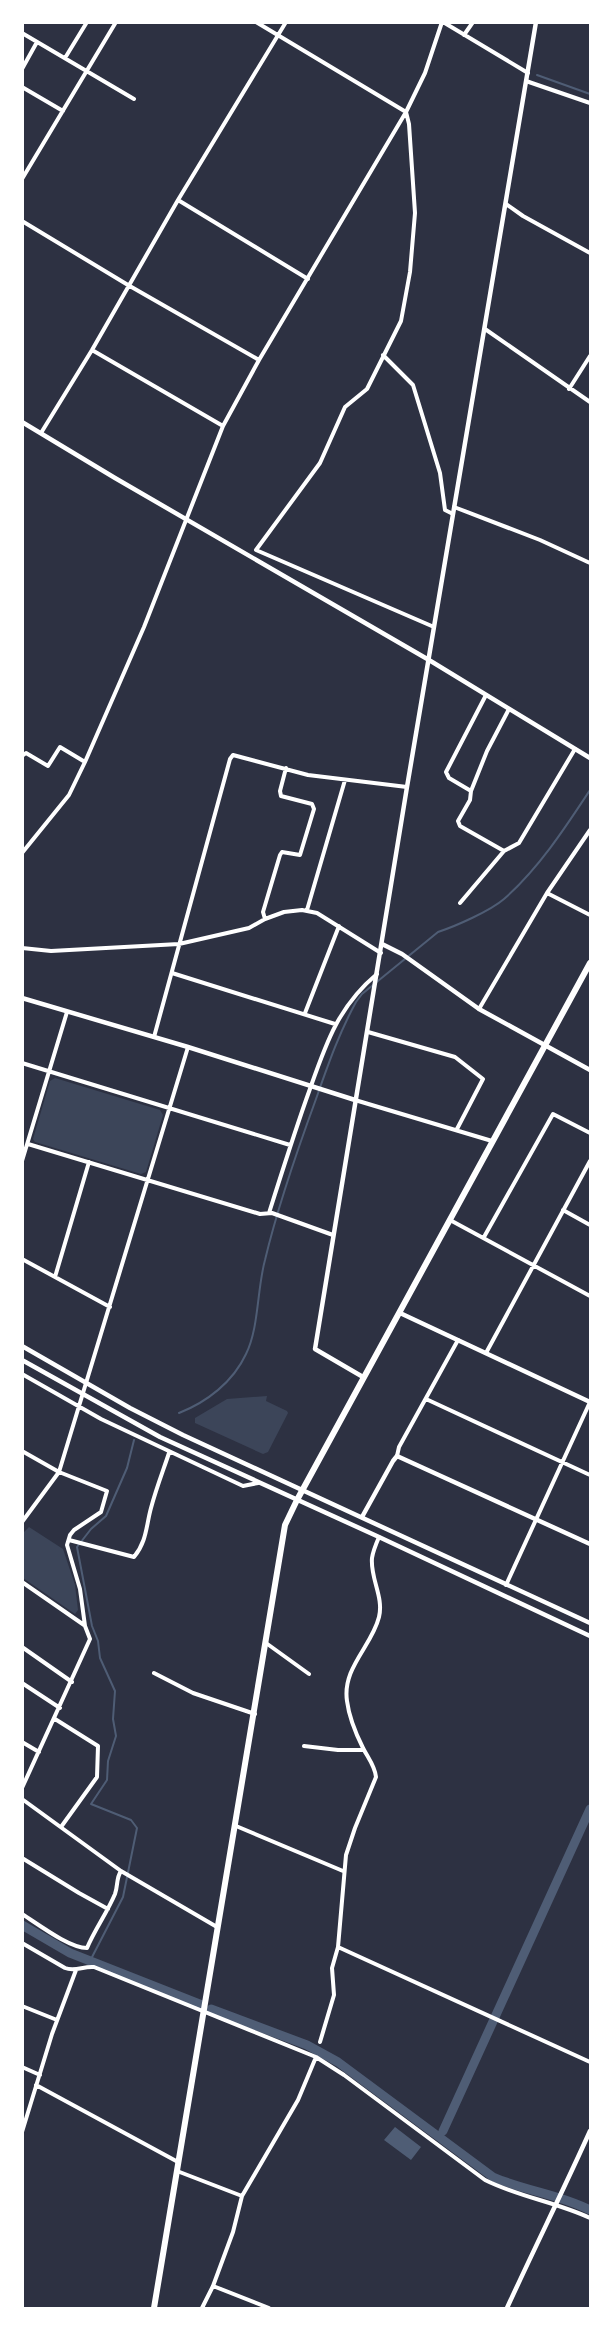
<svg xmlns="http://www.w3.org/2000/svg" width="613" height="2331" font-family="'Nunito Sans',sans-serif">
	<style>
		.green { fill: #3c4559 }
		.water { fill: #4f5d75 }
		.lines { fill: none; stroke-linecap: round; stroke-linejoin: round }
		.stream { stroke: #4f5d75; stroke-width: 2 }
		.canal { stroke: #4f5d75; stroke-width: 9 }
		.minor { stroke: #fff; stroke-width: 4 }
		.tertiary { stroke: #fff; stroke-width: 4.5 }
		.primary { stroke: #fff; stroke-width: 6 }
	</style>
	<rect width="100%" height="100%" fill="#2d3142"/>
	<path class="green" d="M55,1078L160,1110L163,1115L146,1172L141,1174L35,1142L33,1139L50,1081Z
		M267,1396L266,1401L287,1411L288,1413L268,1452L263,1454L195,1423V1418L227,1399Z
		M29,1527L63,1549L75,1585L78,1610L75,1614L23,1578V1533Z"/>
	<path class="water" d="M395,2127L421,2147L411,2160L384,2140Z"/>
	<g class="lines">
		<path class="stream" d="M537,75L590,94
			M179,1413C207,1402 233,1382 246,1354C259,1328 257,1289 265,1260C278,1205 297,1151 316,1099C328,1065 339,1033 356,1002L362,994L438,932C456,926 490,911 504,899C539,868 565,828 590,790
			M90,1961L123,1897L137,1828L131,1820L91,1804L107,1780L108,1761L116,1736L113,1719L115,1691L100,1658L98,1641L92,1626L77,1547L91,1529L106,1516L127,1468L134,1440"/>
		<path class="canal" d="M22,1925L70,1953L202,2005
			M211,2009L307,2045L338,2062L493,2177C525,2191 559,2194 590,2210
			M443,2131L590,1809"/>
		<path class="minor" d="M256,22L406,112L409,124L415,213L410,272L401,321L367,389L345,407L320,463L256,550L434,627
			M443,22L528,73
			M22,33L134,99
			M464,35L473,22
			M65,58L87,22
			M22,69L37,42
			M526,81L590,103
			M22,87L63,111
			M22,179L116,22
			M178,200L308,279
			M506,204L523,216L590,253
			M22,221L128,285L259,360
			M485,329L590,402
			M92,350L223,426
			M383,355L413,385L440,473L445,510L453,514
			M569,389L590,356
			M41,433L92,350L178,200L286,22
			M454,507L540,540L590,563
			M22,756L26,753L48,766L60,747L85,762
			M471,791L449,778L446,772L486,695
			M504,851L460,826L458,821L470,800L471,791L487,751L509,709
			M22,853L69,795L85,762L144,627L223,426L259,360L406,112L425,73L442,22
			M547,893L590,915
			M460,903L504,851L519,843L575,749
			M307,910L345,780
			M265,919L263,912L280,855L282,852L300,855L314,809L312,804L281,796L280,791L286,768
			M22,948L51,951L179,944L249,928L265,919L284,912L302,910L317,913L381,953
			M172,973L335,1024
			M479,1009L547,893L590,830
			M305,1013L339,926
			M368,1032L455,1057L483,1079L457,1129
			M154,1037L230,759L233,755L308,775L407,787
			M22,1063L290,1145
			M355,1100L492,1141
			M28,1144L260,1214L272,1213L333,1235
			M22,1161L67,1012
			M563,1210L590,1225
			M269,1213C281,1175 293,1137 306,1100C324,1050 335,1009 377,974
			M450,1220L590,1296
			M484,1237L553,1114L590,1133
			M22,1259L110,1307
			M55,1277L89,1162
			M486,1353L590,1161
			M22,1374L101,1419L243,1486L258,1483
			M426,1399L590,1475
			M22,1451L59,1472L107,1491L101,1512L74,1530L70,1535L67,1545L80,1589L85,1626L90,1639L22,1788
			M397,1456L399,1447L458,1340
			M22,1522L59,1472L188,1047
			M69,1540L134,1557C147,1541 146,1526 151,1508C156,1489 163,1471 169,1453
			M22,1582L84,1625
			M506,1585L590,1402
			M266,1643L309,1674
			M22,1647L72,1682
			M154,1673L193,1693L255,1714
			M22,1683L60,1708
			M55,1719L98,1746L97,1777L61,1827
			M22,1742L39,1752
			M304,1746L338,1750H364
			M22,1799L121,1871L217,1927
			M236,1826L343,1871
			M22,1858L79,1893L108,1909
			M22,1914C38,1924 69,1948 87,1948C95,1929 107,1913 115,1894C118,1886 116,1878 121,1871
			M22,1943L65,1968C75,1972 83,1966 94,1967L316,2057L344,2075L485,2180C519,2197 556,2202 590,2218
			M338,1947L590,2062
			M22,2006L57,2020
			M320,2042L334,1995L332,1968L338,1947L346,1855L355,1828L376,1777C375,1766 368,1758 363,1748C356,1734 349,1717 347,1701C342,1668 372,1646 379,1617C384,1597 370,1578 372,1558C373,1551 376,1544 379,1537
			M22,2067L40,2075
			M36,2085L178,2162
			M22,2132L52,2034L76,1970
			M177,2171L242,2196
			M213,2286L269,2308
			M202,2308L213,2286L233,2232L242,2196L298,2100L316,2057"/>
		<path class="tertiary" d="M22,422L115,478L429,660L590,758
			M382,944L402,954L479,1009L590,1070
			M22,998L188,1047L355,1100
			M400,1313L590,1402
			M22,1346L130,1408L183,1435L590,1623
			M22,1360L160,1437L379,1537L590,1636
			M363,1377L315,1349L407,787L536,22
			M362,1517L393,1461L397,1456L590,1544
			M507,2308C534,2249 563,2191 590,2131"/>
		<path class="primary" d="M154,2308L285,1525L297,1500L590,963"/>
	</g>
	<rect width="613" height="2331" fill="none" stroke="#ffffff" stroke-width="48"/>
</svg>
